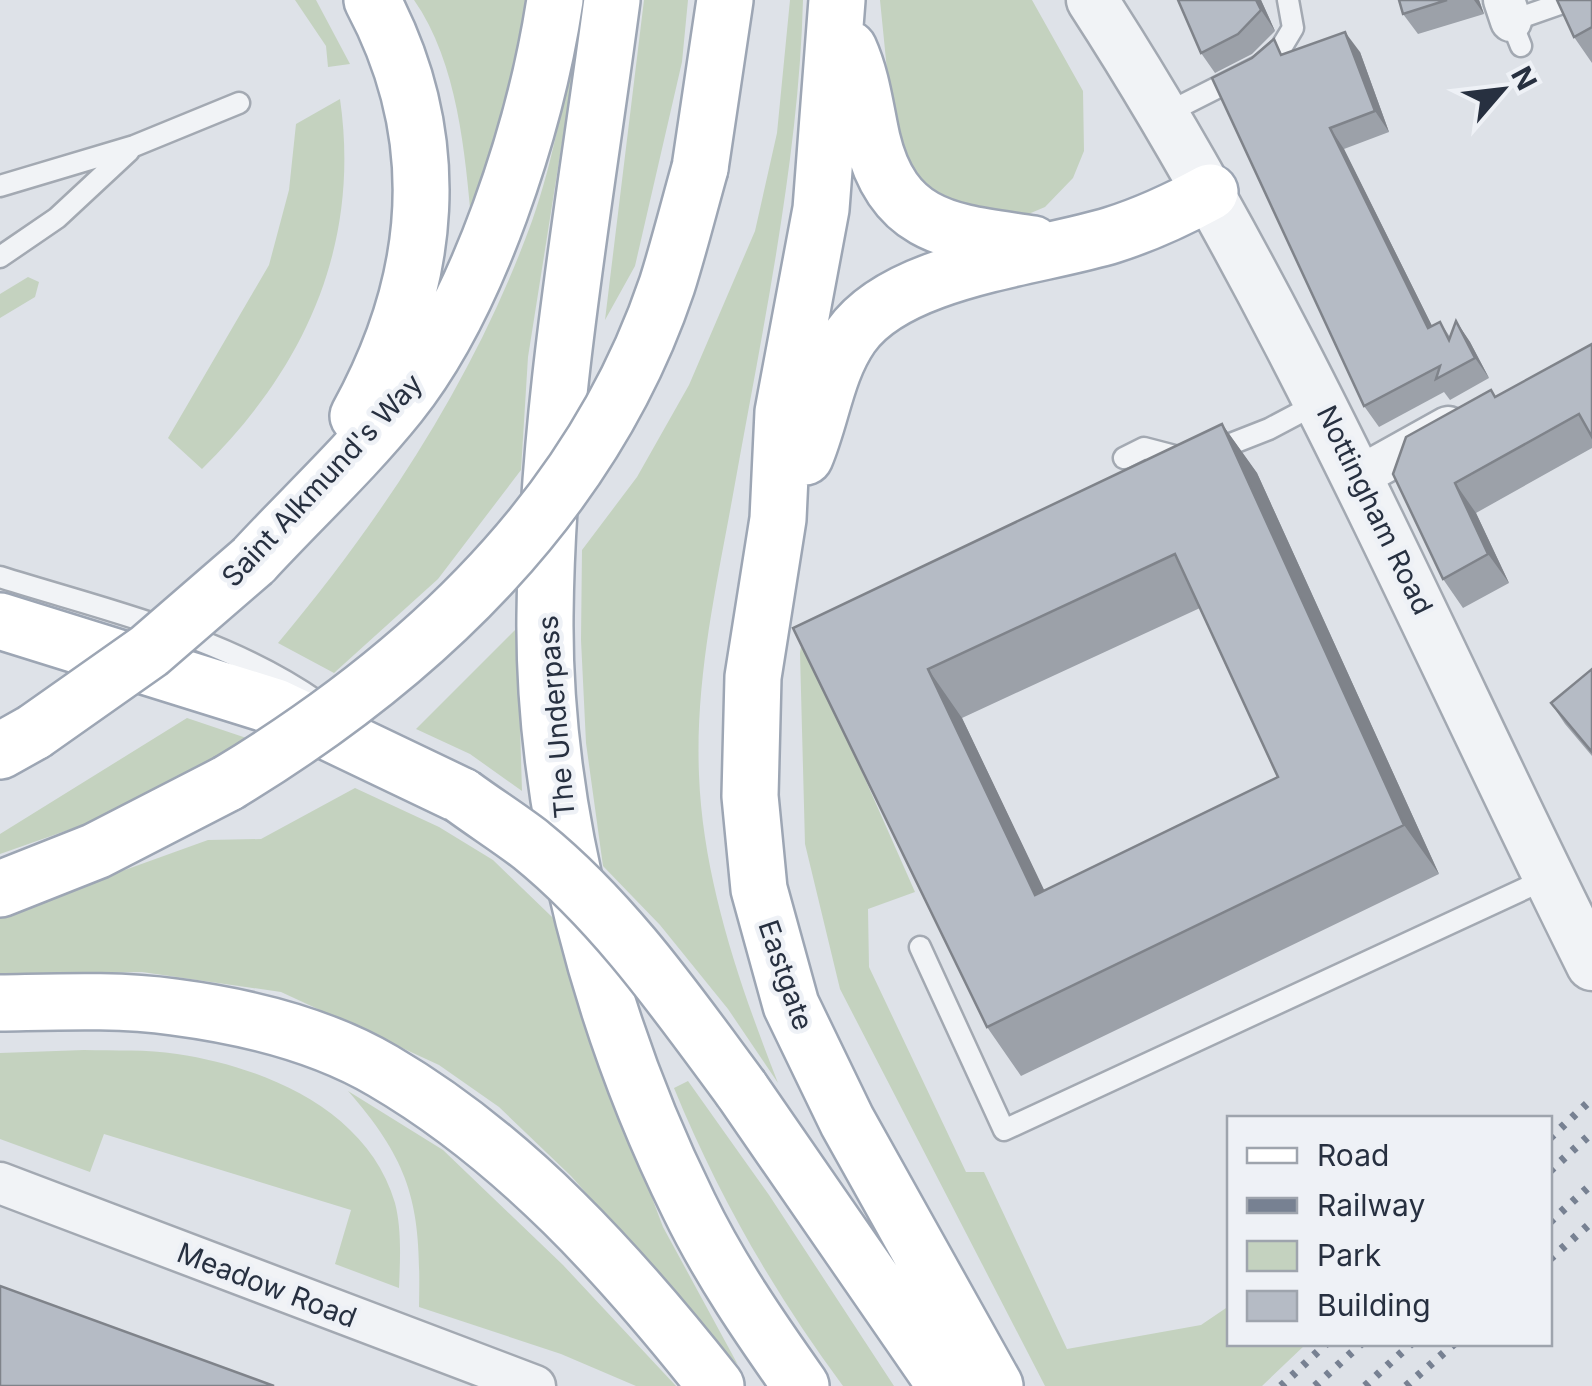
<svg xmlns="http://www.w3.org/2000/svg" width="1592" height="1386" font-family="Inter,sans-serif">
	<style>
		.green { fill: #c4d2bf }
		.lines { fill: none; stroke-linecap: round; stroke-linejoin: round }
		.service-casing { stroke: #a3a9b2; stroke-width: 25 }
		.minor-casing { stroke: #a3a9b2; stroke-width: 45 }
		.tertiary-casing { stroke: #a3a9b2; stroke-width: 55 }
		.primary-casing { stroke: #9da6b4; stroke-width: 60 }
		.service { stroke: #f1f3f6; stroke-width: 20 }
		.minor { stroke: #f1f3f6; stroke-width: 40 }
		.tertiary { stroke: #f1f3f6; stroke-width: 50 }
		.primary { stroke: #fff; stroke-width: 55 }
		.rail { stroke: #778192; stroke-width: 8; stroke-dasharray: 5 10; stroke-linecap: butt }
		.primary-bridge-casing { stroke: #9da6b4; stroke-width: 60; stroke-linecap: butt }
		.primary-bridge { stroke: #fff; stroke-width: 55 }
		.wall { fill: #9ca1a9; fill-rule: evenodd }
		.shaded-wall { fill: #7f838a }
		.building { fill: #b5bbc5; stroke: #7f838a; stroke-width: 2.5; fill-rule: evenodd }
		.labels { text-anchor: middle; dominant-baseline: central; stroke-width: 9; stroke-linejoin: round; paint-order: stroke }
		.street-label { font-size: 28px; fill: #273040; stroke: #eef1f6 }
	</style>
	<rect width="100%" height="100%" fill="#dee2e8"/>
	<path class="green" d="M295,0H316L350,64L328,67L326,46Z
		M414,0H534L472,228C465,153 458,63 414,0Z
		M644,0H688L682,62L635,266L605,320Z
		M790,0H803C799,159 762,332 734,489C717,584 695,677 699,775C703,880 740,986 778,1083L728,1009L660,925L603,866L586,743L581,640L582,550L637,477L689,385L755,231L777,133Z
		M880,0H1032L1083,91L1084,151L1073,178L1045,207L1019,218L971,220L921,186L906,154L891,110Z
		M580,29L528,357L521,470L438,579L334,673L278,643C383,518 476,376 532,221C554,160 564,92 580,29Z
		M340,99C361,245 305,368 202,469L168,438L269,265L289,190L296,124Z
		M28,277L39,282L35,297L0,318V294Z
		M804,627L820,677L915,892L868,909L869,967L966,1172H984L1067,1349L1201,1325L1229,1306L1230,1344H1306L1262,1386H1045L840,989L805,844L800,653Z
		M517,628L522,791L470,754L416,729Z
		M187,718L258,742L108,816L0,854V834Z
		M355,788L439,827L493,860L578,942L622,1118L663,1227L738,1365L571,1176L499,1107L439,1065L281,992L142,972L0,974V915L208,840L261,839Z
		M84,1050C114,1051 147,1049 177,1054C264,1067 368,1110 395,1203C402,1230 400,1261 399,1288L335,1264L351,1210L104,1134L90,1172L0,1139V1053Z
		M688,1081L769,1195L894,1386H843C774,1293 718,1195 674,1088Z
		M348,1091L443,1150L563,1265L676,1386H636L561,1354L419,1307C421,1209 414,1166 348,1091Z"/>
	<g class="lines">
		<defs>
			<path id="service" d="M1521,46L1511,21L1571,0
				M1165,114L1260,66L1281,48L1293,28L1288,0
				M0,186L134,146L239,103
				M0,257L57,218L129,151
				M1124,458L1144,448L1190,460L1269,429L1320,402
				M0,577C108,611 224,636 318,702
				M920,947L1004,1130L1550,877"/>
			<path id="minor" d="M1504,0L1511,21
				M1360,476L1448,427
				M0,1183L535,1386"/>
			<path id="tertiary" d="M1092,0C1290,305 1430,640 1592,965"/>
			<path id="primary" d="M612,0C585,204 547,409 545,616C543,814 602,1030 689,1206C720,1270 760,1328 801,1386
				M837,0L821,209L783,412L778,519L753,677L750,796L759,889L791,1005L847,1121L995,1386
				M849,49C862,78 865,107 872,139C894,232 956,232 1033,244
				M700,168L725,0
				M358,416C432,281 446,139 372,0
				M805,457C822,417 826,372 851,336C898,269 1038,258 1112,235C1147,224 1177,210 1210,192
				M253,561C301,509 355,459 399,404C479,304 536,126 555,0
				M0,621L276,707L462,796
				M0,751L34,732
				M0,889L96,851L228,783
				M0,1003C57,1002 117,999 174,1007C243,1016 322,1035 383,1071C515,1148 622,1267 716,1386
				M741,1089L946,1386"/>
		</defs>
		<use href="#service" class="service-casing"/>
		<use href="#minor" class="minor-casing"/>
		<use href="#tertiary" class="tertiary-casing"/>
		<use href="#primary" class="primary-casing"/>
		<use href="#service" class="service"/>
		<use href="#minor" class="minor"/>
		<use href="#tertiary" class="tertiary"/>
		<use href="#primary" class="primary"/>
		<path class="rail" d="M1550,1138L1592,1099
			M1550,1171L1592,1133
			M1550,1222L1592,1184
			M1550,1259L1592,1222
			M1281,1386L1326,1344
			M1315,1386L1361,1344
			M1365,1386L1411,1344
			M1406,1386L1454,1344"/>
		<defs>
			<path id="primary-bridge" d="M34,732L149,651L253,561
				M228,783C421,666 593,505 667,285C679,247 689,207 700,168
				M462,796C485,813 509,828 531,845C615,913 678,1004 741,1089"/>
		</defs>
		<use href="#primary-bridge" class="primary-bridge-casing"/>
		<use href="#primary-bridge" class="primary-bridge"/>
	</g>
	<path class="wall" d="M1261,0L1275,31L1252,54L1215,73L1201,53Z
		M1399,0H1479L1484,14L1418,34L1403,14Z
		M1592,0V63L1574,37Z
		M1360,52L1389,132L1344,149L1432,326L1440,322L1450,337L1456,321L1470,342L1489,378L1450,400L1444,392L1379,427L1364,406L1284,54Z
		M1592,344V448L1476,513L1509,583L1463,608L1443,579L1406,437L1491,390L1495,397Z
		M1222,424L1257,473L1439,874L1021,1076L987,1027L793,628ZM1200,608L1278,777L1044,891L962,718Z
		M1592,669V756L1565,724L1551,703Z"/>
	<path class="shaded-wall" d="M1256,0H1261L1275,31L1261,10Z
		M1474,0H1479L1484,14Z
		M1345,32L1360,52L1389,132L1375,111Z
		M1330,128L1344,149L1443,348L1428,328Z
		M1456,321L1470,342L1489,378L1475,358Z
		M1222,424L1257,473L1439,874L1404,825Z
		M1455,483L1476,513L1509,583L1488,554Z
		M928,669L962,718L1070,944L1035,895Z"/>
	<path class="building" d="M1178,0H1256L1261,10L1238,34L1201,53Z
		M1399,0H1447L1403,14Z
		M1557,0H1592V27L1574,37Z
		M1345,32L1375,111L1330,128L1428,328L1440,322L1449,340L1456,321L1475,358L1436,379L1440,366L1364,406L1212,78L1252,58L1274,39L1281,55Z
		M1592,344V437L1579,414L1455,483L1488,554L1443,579L1393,474L1406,437L1491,390L1495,397Z
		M1222,424L1404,825L987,1027L793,628ZM1175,554L1278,777L1035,895L928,669Z
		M1592,669V752L1551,703Z
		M0,1286L274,1386H0Z"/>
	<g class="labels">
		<g class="street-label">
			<text transform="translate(322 480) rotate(-47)">Saint Alkmund's Way</text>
			<text transform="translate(1375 510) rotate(64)">Nottingham Road</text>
			<text transform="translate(556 717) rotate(-95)">The Underpass</text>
			<text transform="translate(786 975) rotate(71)">Eastgate</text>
			<text transform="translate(267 1285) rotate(21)">Meadow Road</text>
		</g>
	</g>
	<rect x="1227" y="1116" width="325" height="230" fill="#eef1f6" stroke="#9ea4ad" stroke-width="2.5"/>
	<rect x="1247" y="1148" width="50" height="15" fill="#ffffff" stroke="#9ea4ad" stroke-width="2.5"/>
	<text x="1317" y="1166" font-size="30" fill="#273040">Road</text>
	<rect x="1247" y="1198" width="50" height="15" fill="#778192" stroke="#9ea4ad" stroke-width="2.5"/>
	<text x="1317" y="1216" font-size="30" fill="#273040">Railway</text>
	<rect x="1247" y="1241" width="50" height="30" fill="#c4d2bf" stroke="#9ea4ad" stroke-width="2.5"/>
	<text x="1317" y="1266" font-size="30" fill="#273040">Park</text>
	<rect x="1247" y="1291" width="50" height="30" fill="#b5bbc5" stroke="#9ea4ad" stroke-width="2.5"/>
	<text x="1317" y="1316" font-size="30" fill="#273040">Building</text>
	<g transform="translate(1502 90) rotate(62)" stroke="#eef1f6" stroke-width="8" paint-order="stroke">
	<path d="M0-8L18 38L0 25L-18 38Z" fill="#273040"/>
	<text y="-15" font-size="28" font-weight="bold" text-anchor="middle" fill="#273040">N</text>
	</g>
</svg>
